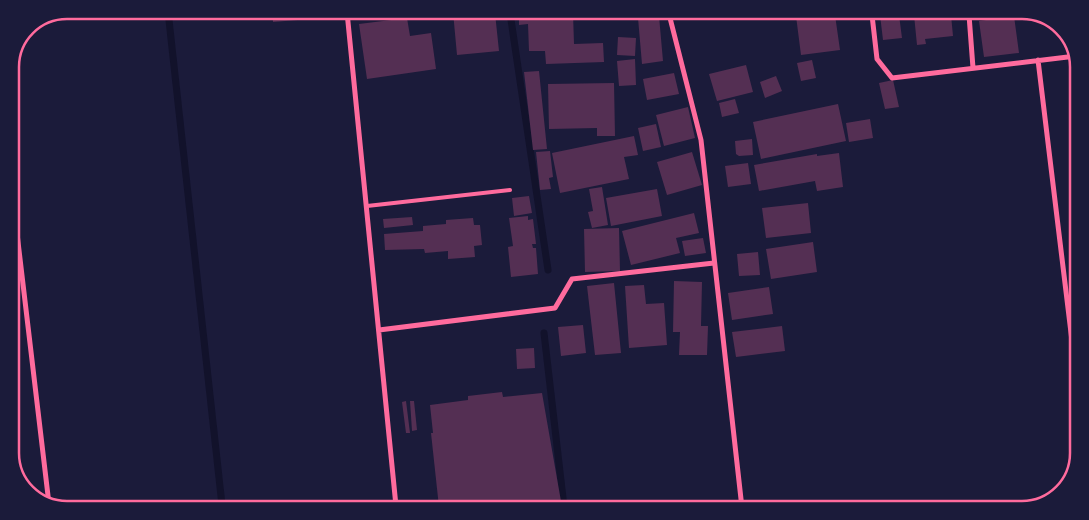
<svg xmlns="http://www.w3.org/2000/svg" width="1089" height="520" font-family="'Varela Round',sans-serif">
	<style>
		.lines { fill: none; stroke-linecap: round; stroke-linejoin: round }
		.stream { stroke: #12122b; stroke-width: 7 }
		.building { fill: #542f53 }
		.service { stroke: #ff6b9d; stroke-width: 4 }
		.minor { stroke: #ff6b9d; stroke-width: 5 }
		.rim { fill: none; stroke: #ff6b9d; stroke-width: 2.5 }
	</style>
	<rect width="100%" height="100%" fill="#1b1b3a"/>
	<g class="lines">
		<path class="stream" d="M168,11L222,505
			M510,13L548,270
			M544,333L564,507"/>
	</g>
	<path class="building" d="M272,11H309L310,19L273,22Z
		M453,12L495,13L499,51L457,55Z
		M519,13H573L574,44L603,43L604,62L546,64L545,51H529L528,24L519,25Z
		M811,14L835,15L840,50L801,55L796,16Z
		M880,15H899L902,38L883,40Z
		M914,15H951L953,36L925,39L926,44L917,45Z
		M659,16L663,61L642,64L638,18Z
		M1014,16L1019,53L984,57L979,21Z
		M407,18L410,36L431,33L436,69L367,79L359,24Z
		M618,37L636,38L635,56L617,55Z
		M635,59L636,85L619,86L617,61Z
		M812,60L816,78L801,81L797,63Z
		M746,65L753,92L717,101L709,74Z
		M539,71L547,149L533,150L524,72Z
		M674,73L679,94L647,100L643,79Z
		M776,76L782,91L765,98L760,82Z
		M893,80L899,107L885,109L879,83Z
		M614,83L615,136H597V128L549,129L548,84Z
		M735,99L739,113L722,117L719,103Z
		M838,104L846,141L761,159L753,122Z
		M688,107L695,138L664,146L656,115Z
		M870,119L873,138L849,142L846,123Z
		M656,124L661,147L643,151L638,128Z
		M634,136L638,155L624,157L629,179L560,193L552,153Z
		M752,139L753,155L739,156L736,154L735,141Z
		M550,151L553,177L549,178L551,189L540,190L536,152Z
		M692,152L702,185L667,195L657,162Z
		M839,153L843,187L817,191L815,181L759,191L754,165L817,154V156Z
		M748,163L751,184L728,187L725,166Z
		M602,187L608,225L592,228L588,212L593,211L589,189Z
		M657,189L662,216L611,226L606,198Z
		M529,196L532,213L514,216L512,198Z
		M808,203L811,233L766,238L762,208Z
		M694,213L699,233L676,238L680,253L631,265L622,231Z
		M528,216V220L533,219L536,244H532L533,248H536L538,274L511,277L508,247L513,246L509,218Z
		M412,217L413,225L384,228L383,219Z
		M473,218L474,225H480L482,245L474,246L475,257L448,259V251L425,253L424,249L385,250L384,234L423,231V226L446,224V220Z
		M619,228L620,271L585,272L584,229Z
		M703,238L706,253L685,256L682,241Z
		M813,242L817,272L771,279L766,249Z
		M758,252L760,275L739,276L737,254Z
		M674,281L702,282L701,326H708L707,355H679L680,332H673Z
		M614,283L621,353L595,355L587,286Z
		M644,285L646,304L664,303L667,345L629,348L625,286Z
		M769,287L773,314L732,320L728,293Z
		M583,325L586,353L561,356L558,327Z
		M782,326L785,351L736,357L732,332Z
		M534,348L535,368L517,369L516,349Z
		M502,392L503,397L542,393L562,507H439L431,433H433L430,405L468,400V396Z
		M406,401L410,433H406L402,402Z
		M410,401H414L417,430L412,431Z"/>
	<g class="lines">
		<path class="service" d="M367,206L510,190"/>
		<path class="minor" d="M347,12L396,506
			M669,14L701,140L742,508
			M872,15L877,59L892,78L1076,56
			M969,15L973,68
			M1038,60L1075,366
			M10,174L49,504
			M379,330L555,308L572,279L714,263"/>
	</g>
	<path d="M0 0H1089V520H0ZM67 19H1022A48 48 0 0 1 1070 67V453A48 48 0 0 1 1022 501H67A48 48 0 0 1 19 453V67A48 48 0 0 1 67 19Z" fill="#1b1b3a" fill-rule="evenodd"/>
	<path class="rim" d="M67 19H1022A48 48 0 0 1 1070 67V453A48 48 0 0 1 1022 501H67A48 48 0 0 1 19 453V67A48 48 0 0 1 67 19Z"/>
</svg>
